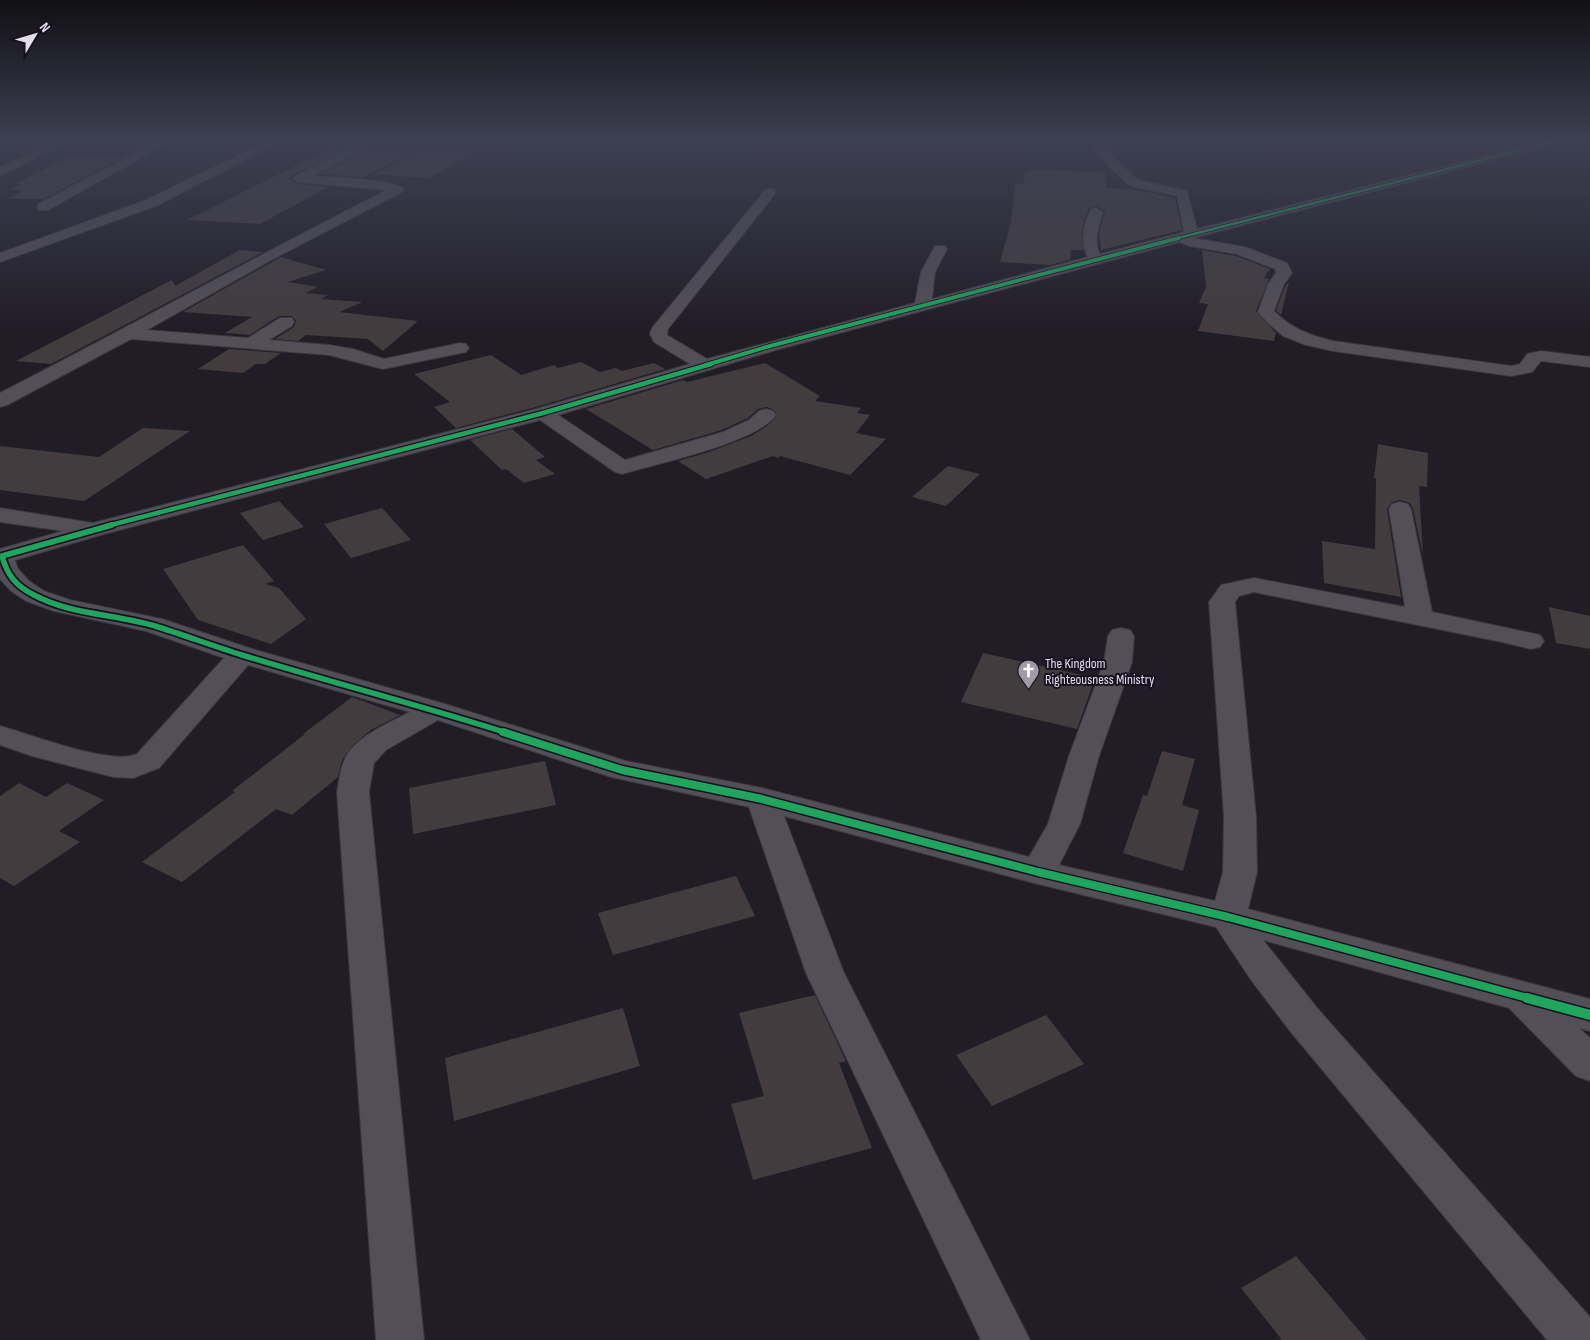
<svg xmlns="http://www.w3.org/2000/svg" width="1590" height="1340" font-family="'Sofia Sans Condensed',sans-serif">
	<style>
		.building { fill: #423c3f }
		.lines { fill: none; stroke-linecap: round; stroke-linejoin: round }
		.minor-casing { stroke: #3a373f; stroke-width: 2 }
		.major-casing { stroke: #3a373f; stroke-width: 2 }
		.minor { fill: #534f57; fill-rule: evenodd }
		.major { fill: #5a5156; fill-rule: evenodd }
		.cycleway-far5-casing { stroke: #171021; stroke-width: 4 }
		.cycleway-far4-casing { stroke: #171021; stroke-width: 5.5 }
		.cycleway-far3-casing { stroke: #171021; stroke-width: 7 }
		.cycleway-far2-casing { stroke: #171021; stroke-width: 9 }
		.cycleway-far1-casing { stroke: #171021; stroke-width: 11 }
		.cycleway-casing { stroke: #171021; stroke-width: 13 }
		.cycleway-far5 { stroke: #20a55d; stroke-width: 2.5 }
		.cycleway-far4 { stroke: #20a55d; stroke-width: 4 }
		.cycleway-far3 { stroke: #20a55d; stroke-width: 4.5 }
		.cycleway-far2 { stroke: #20a55d; stroke-width: 5.5 }
		.cycleway-far1 { stroke: #20a55d; stroke-width: 8 }
		.cycleway { stroke: #20a55d; stroke-width: 10 }
		.labels { text-anchor: middle; dominant-baseline: central; stroke-width: 4; stroke-linejoin: round; paint-order: stroke }
		.poi-label { font-size: 14px; fill: #e2ddea; stroke: #171021; text-anchor: start }
	</style>
	<rect width="100%" height="100%" fill="#211d27"/>
	<path class="building" d="M329,149L346,150L291,176L290,179L298,184L328,187L260,224L187,220Z
		M366,151L413,153L362,177L319,174Z
		M420,151L472,154L428,178L373,174Z
		M70,156H124L44,199H8L24,190H11L22,184H15Z
		M1032,169L1106,173V188L1139,190L1175,198L1182,230L1101,250L1099,233L1105,211L1096,206L1089,208L1084,220L1082,233L1083,250H1071L1070,260L1050,265L1000,262L1011,222L1015,184H1023L1025,173H1029Z
		M240,250L263,252L51,364L16,361L172,280L175,286Z
		M1202,250L1236,256L1270,269L1264,278L1269,279L1256,311L1276,333L1274,341L1198,331L1208,304L1199,303L1206,287Z
		M281,257L326,270L288,282L318,287L305,293L328,295L321,299L363,302L339,312L418,321L383,351L368,339L306,335L298,341L275,339L294,327L296,321L292,316H279L248,336L249,335L225,333L252,317L183,312Z
		M1289,282L1281,315L1276,310L1286,285Z
		M229,349L281,353L265,364H256L243,373L198,369Z
		M491,355L521,375L554,365L558,368L581,362L600,372L616,368L622,371L654,363L665,369L536,407L456,428L434,407L450,402L414,374Z
		M765,363L820,396L815,401L861,408L857,413L870,415L856,433L886,439L850,475L780,456L778,458L773,456L706,479L678,461L709,452L751,436L767,426L777,416L774,410L767,407L758,409L748,418L722,430L653,450L586,409L683,380L687,382Z
		M143,428L190,431L84,501L0,490V446L99,457Z
		M512,429L545,457L536,460L555,474L524,483L506,469L502,470L470,440Z
		M1378,444L1428,453L1427,487L1419,486L1423,556L1413,509L1410,503L1400,500L1392,502L1387,509L1401,597L1324,583L1322,541L1375,549L1376,478H1374Z
		M948,466L980,474L946,506L912,497Z
		M279,501L304,527L263,540L240,513Z
		M382,508L411,540L351,558L324,524Z
		M243,545L274,581L265,584L279,588L306,619L271,644L198,620L163,569Z
		M1549,607L1590,616V649L1556,643Z
		M983,653L1095,678L1077,729L961,702Z
		M352,697L400,715L371,730L354,744L342,760L338,777L292,815L276,809L182,882L142,862L235,792L232,791L305,734H303Z
		M1162,751L1195,759L1182,805L1199,810L1183,871L1123,853L1143,795L1147,796Z
		M545,761L556,805L413,834L409,788Z
		M19,783L46,797L67,783L104,800L59,831L80,842L14,886L0,878V796Z
		M736,876L755,916L613,955L598,913Z
		M815,995L846,1061L839,1063L872,1148L753,1180L731,1104L764,1096L739,1013Z
		M623,1008L640,1066L454,1121L445,1058Z
		M1046,1015L1084,1064L992,1106L956,1055Z
		M1296,1256L1367,1340H1282L1241,1288Z"/>
	<g class="lines">
		<defs>
			<path id="minor" d="M158,141H171L48,210H38L37,207L38,204Z
				M268,141H281L156,206L0,262V253L146,200Z
				M367,141H380L312,176C329,177 395,179 404,189L402,192L273,259L147,330L248,338L280,318H292L294,322L292,326L269,340L329,345L353,349L384,359L460,343L466,344L469,348L466,352L383,369L329,355L131,339L7,405L0,407V393C130,326 257,256 387,190L298,182L292,178Z
				M1093,141H1103L1104,148L1134,177L1142,181L1187,191L1197,229L1544,141H1561L1560,143L1193,238L1245,247L1287,263L1292,273L1284,284L1274,311C1292,329 1309,335 1333,341L1511,366L1520,364L1527,354L1541,351L1590,357V367L1541,361L1532,372L1511,376L1333,351L1306,345L1283,336L1269,324L1258,312L1268,284L1276,273L1275,269L1237,254L1189,246L1180,242L776,350L558,415L625,460L723,432L749,420L759,411L766,409L773,411L776,415C757,442 663,462 629,472L622,474L615,472L540,420L104,534L15,560L18,569L29,581L44,591L70,600L162,619L252,649L445,704L626,761L762,788L1029,857L1048,824L1069,756L1104,662L1108,636L1112,630L1121,628L1130,630L1134,636L1132,662L1099,756L1080,824L1059,865L1215,901L1223,872L1224,817L1209,602L1221,585L1254,578L1405,607L1389,509L1392,504L1400,502L1408,504L1411,509L1432,612L1540,635L1544,641L1540,647L1531,649L1502,642L1254,592L1239,596L1235,602L1256,817L1257,872L1248,909L1590,999V1031L1579,1028L1590,1038V1081L1576,1076L1509,1008L1263,940L1318,1009L1590,1317V1340H1547L1290,1031L1251,980L1216,927L1038,884L784,816L844,973L1030,1340H981L806,973L749,807L611,777L438,720L386,750L374,763L369,792L424,1340H376L337,792C339,782 340,770 344,761C352,738 389,723 410,712L248,665L159,768L133,778L113,777L32,756L0,745V726C30,734 111,766 137,754L224,658L146,631L54,611L26,601L11,591L0,579V549L63,531L0,522V508L93,523L536,409L690,364L654,342L650,334L652,328L766,189H774L776,192L774,195L668,329L667,335L707,359L915,303L921,272L935,246H945L947,249L935,272L932,299L1088,257C1079,244 1084,222 1091,209L1096,208L1103,212C1099,225 1093,241 1100,254L1184,232L1177,196L1134,187L1126,183L1095,151Z"/>
			<path id="major" d="M56,141H69L0,176V167Z"/>
		</defs>
		<use href="#minor" class="minor-casing"/>
		<use href="#major" class="major-casing"/>
		<use href="#minor" class="minor"/>
		<use href="#major" class="major"/>
		<defs>
			<path id="cycleway-far5" d="M1174,239L1556,141"/>
			<path id="cycleway-far4" d="M706,365L770,346L1179,238"/>
			<path id="cycleway-far3" d="M107,526L543,413L711,364"/>
			<path id="cycleway-far2" d="M112,525L2,556C7,575 16,586 34,595C71,615 116,614 155,626C184,635 213,646 242,655C330,682 419,705 507,733"/>
			<path id="cycleway-far1" d="M503,732L622,770L762,799L1038,872L1228,917L1531,999"/>
			<path id="cycleway" d="M1527,998L1590,1015"/>
		</defs>
		<use href="#cycleway-far5" class="cycleway-far5-casing"/>
		<use href="#cycleway-far4" class="cycleway-far4-casing"/>
		<use href="#cycleway-far3" class="cycleway-far3-casing"/>
		<use href="#cycleway-far2" class="cycleway-far2-casing"/>
		<use href="#cycleway-far1" class="cycleway-far1-casing"/>
		<use href="#cycleway" class="cycleway-casing"/>
		<use href="#cycleway-far5" class="cycleway-far5"/>
		<use href="#cycleway-far4" class="cycleway-far4"/>
		<use href="#cycleway-far3" class="cycleway-far3"/>
		<use href="#cycleway-far2" class="cycleway-far2"/>
		<use href="#cycleway-far1" class="cycleway-far1"/>
		<use href="#cycleway" class="cycleway"/>
	</g>
	<linearGradient id="sky" x2="0" y2="1"><stop stop-color="#121015"/><stop offset="0.43" stop-color="#3d4052"/><stop offset="1" stop-color="#3d4052" stop-opacity="0"/></linearGradient>
	<rect width="1590" height="328" fill="url(#sky)"/>
	<defs>
		<symbol id="church-pin" viewBox="-11 -11 22 30"><path d="M0 17L-7.5 6A9.5 9.5 0 1 1 7.5 6Z" fill="#9e9aa6" stroke="#171021"/><path d="M-1.2-6h2.4v3.5h3.3v2.4h-3.3V6h-2.4V-.1h-3.3v-2.4h3.3Z" fill="#fff"/></symbol>
	</defs>
	<g fill-rule="evenodd">
		<use href="#church-pin" x="1016" y="658" width="25" height="34"/>
	</g>
	<g class="labels">
		<g class="poi-label">
			<text x="1045" y="663">The Kingdom<tspan x="1045" dy="16">Righteousness Ministry</tspan></text>
		</g>
	</g>
	<g transform="translate(35 35) rotate(52)" stroke="#171021" stroke-width="4" paint-order="stroke">
	<path d="M0-4L9 19L0 12L-9 19Z" fill="#e2ddea"/>
	<text y="-8" font-size="14" font-weight="bold" text-anchor="middle" fill="#e2ddea">N</text>
	</g>
</svg>
